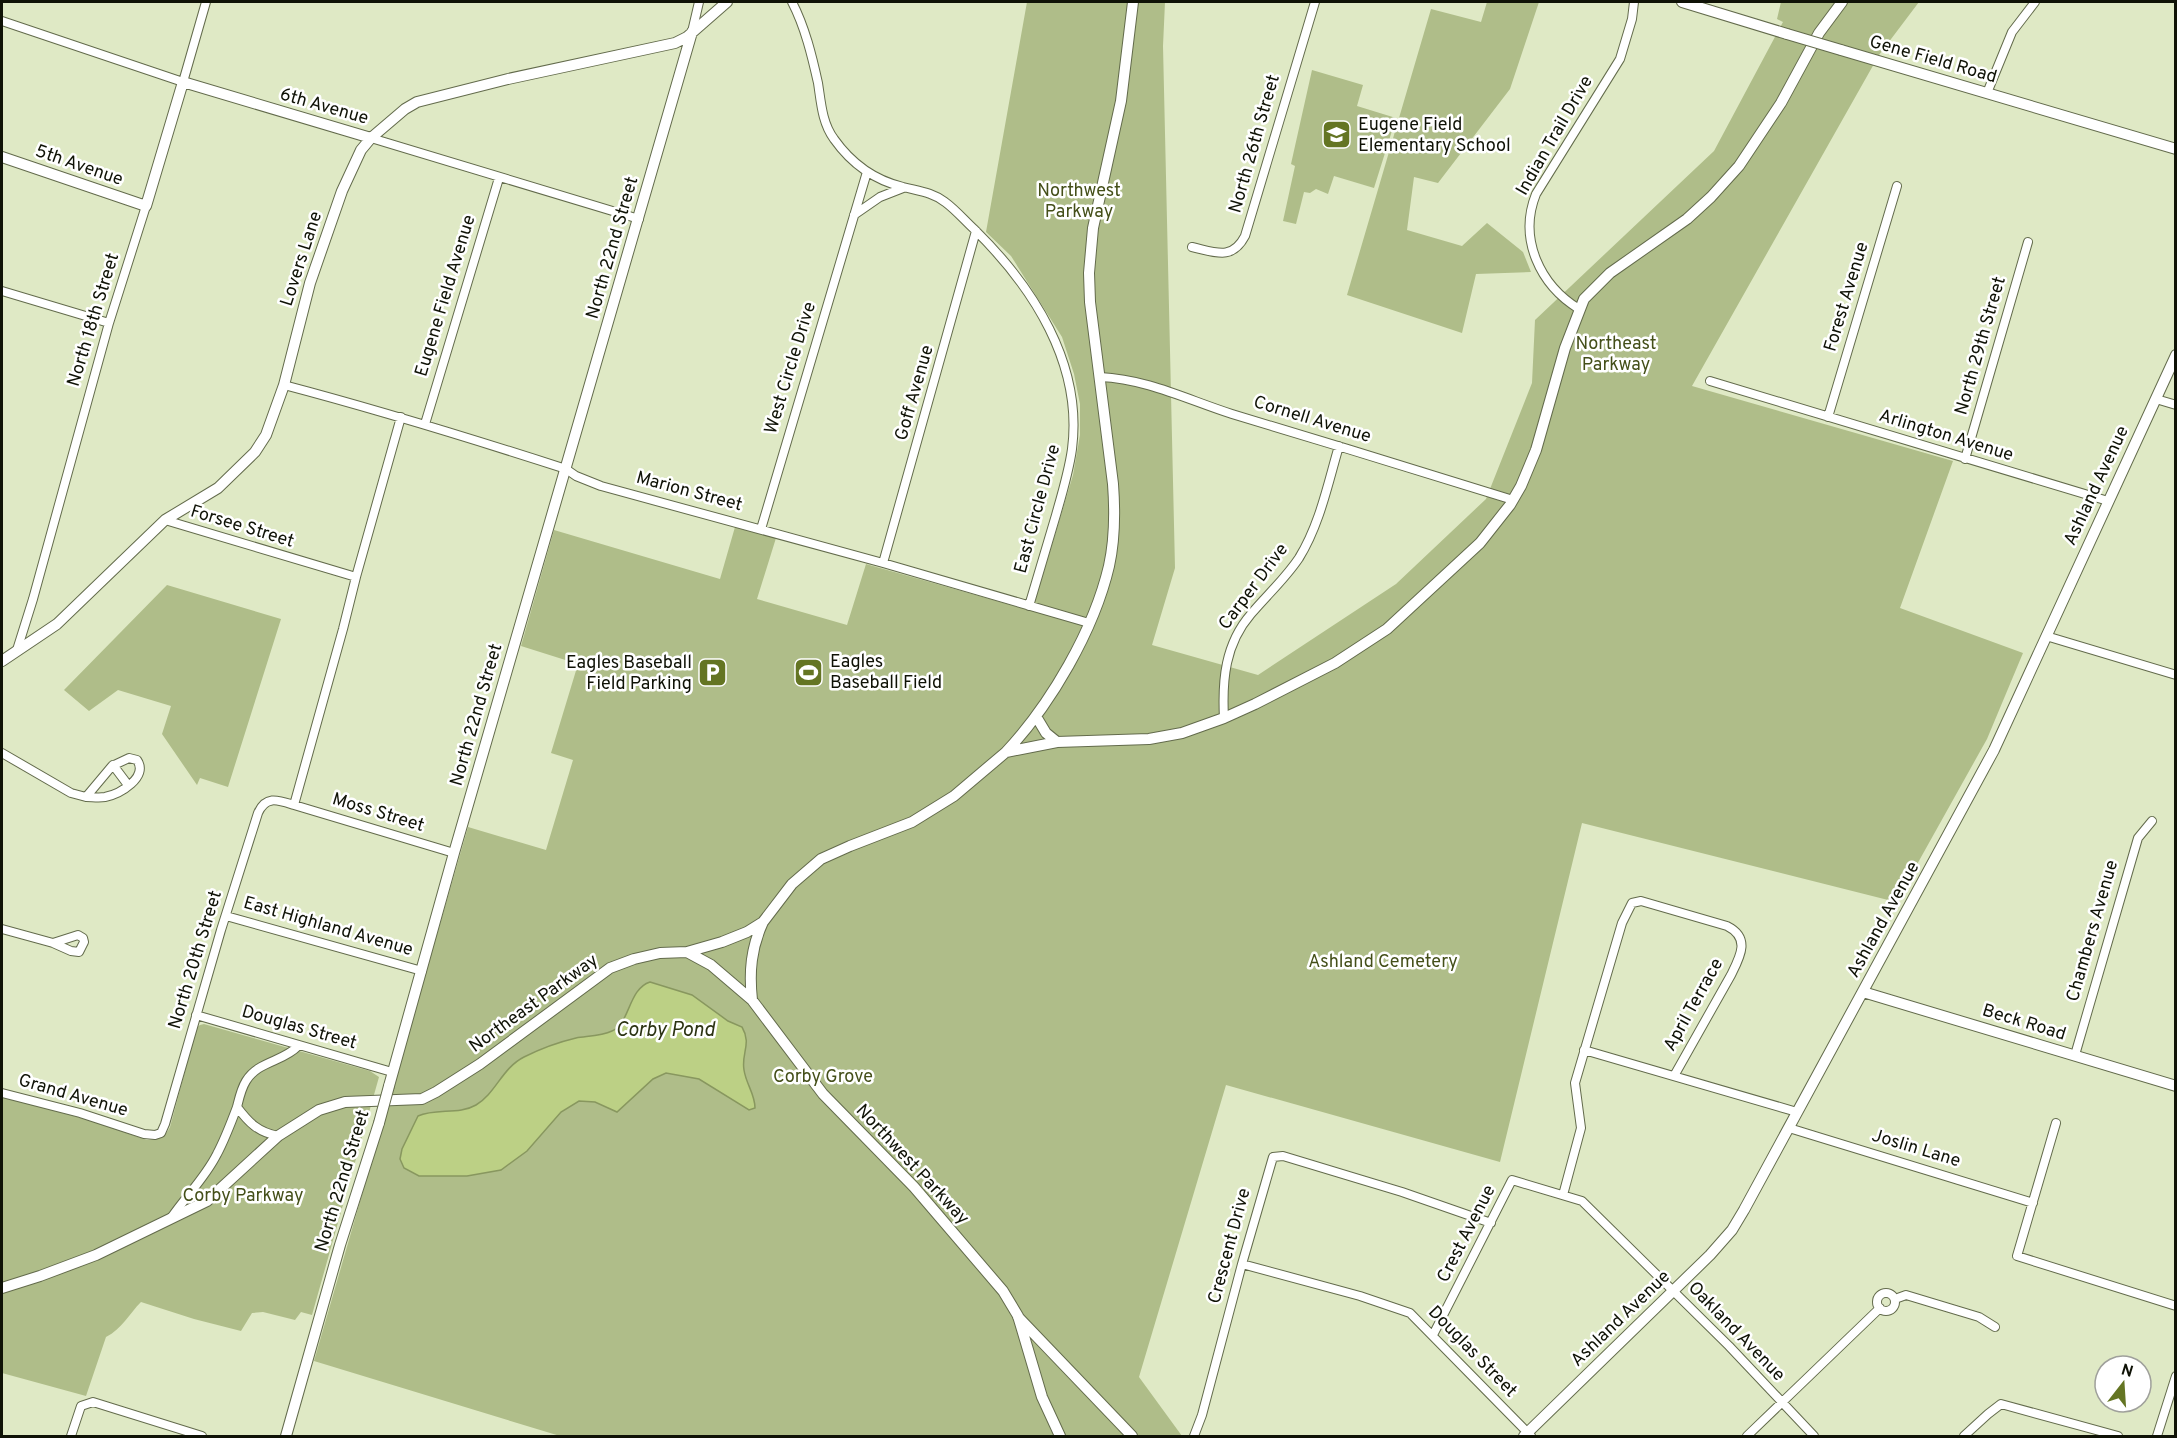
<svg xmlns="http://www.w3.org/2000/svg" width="2177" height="1438" font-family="Overpass,sans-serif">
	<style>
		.green { fill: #afbd89 }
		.water { fill: #bcd085; stroke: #88975f; stroke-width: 1.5 }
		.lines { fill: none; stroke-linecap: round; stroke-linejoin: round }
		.minor-casing { stroke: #636b4c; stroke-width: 10 }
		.tertiary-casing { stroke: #636b4c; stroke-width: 12 }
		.minor { stroke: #fff; stroke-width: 8 }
		.tertiary { stroke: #fff; stroke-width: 10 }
		.tertiary-bridge-casing { stroke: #636b4c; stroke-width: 12; stroke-linecap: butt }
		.tertiary-bridge { stroke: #fff; stroke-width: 10 }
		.labels { text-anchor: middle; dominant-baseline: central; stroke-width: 5; stroke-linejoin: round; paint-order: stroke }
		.street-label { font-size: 18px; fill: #0f1206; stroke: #fff }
		.poi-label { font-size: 18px; fill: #0f1206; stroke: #fff; text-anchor: start }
		.park-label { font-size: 18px; fill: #444f19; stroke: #fff }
		.water-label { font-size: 20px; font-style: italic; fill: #2c3313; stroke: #fff }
	</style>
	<rect width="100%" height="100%" fill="#dfe9c5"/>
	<path class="green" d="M1027,2H1165L1163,46L1175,568L1152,645L1258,675L1396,584L1486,499L1532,383L1535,320L1714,151L1783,22L1777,19L1781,2H1919L1879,55L1692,386L1953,461L1900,608L2023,653L1987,739L1896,902L1582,823L1500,1162L1226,1085L1139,1377L1182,1436H560L314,1361L468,827L546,850L573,760L551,753L578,664L521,646L554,530L720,579L735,527L776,538L757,599L847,625L866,564L1032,611L1073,475L1080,435V404L1074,374L1062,337L1011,256L986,232Z
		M1487,2H1539L1510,89L1438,183L1414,177L1407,230L1462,246L1487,223L1523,252L1531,272L1476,274L1462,333L1347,295L1431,9L1481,22Z
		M1312,70L1363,85L1357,106L1396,118L1374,188L1334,176L1328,194L1316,189L1310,193L1304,192L1296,224L1283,221L1295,166L1291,164Z
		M167,585L281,619L228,787L200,778L197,785L162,734L171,706L118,690L89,711L64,690Z
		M204,1024L370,1071L379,1077L312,1315L301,1312L295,1320L263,1312L252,1313L241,1331L194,1319L141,1302C129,1314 122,1329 106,1337L86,1396L2,1373V1097L85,1119L147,1140C159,1140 165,1137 170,1127L197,1027L200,1025Z"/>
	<path class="water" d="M650,982L692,995L728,1021L742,1027C752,1044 741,1053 744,1070C746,1084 755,1094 755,1108L749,1110L699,1079L666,1073L653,1079L617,1112L595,1102L579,1101L561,1112L527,1151L501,1170L467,1176H419L404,1168L400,1159L402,1149L418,1116C436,1108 459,1115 476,1105C496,1093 502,1068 524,1057C540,1049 559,1042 576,1038C588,1036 601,1036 612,1031C630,1024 628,989 650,982Z"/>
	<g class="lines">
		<defs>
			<path id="minor" d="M792,2C805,27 812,56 818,83C821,102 822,123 834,139C851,163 874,180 903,187C918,191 932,192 945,202C956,210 965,221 975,230C1033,287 1083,364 1072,449C1069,471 1062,494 1056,515C1047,546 1038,576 1029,606
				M2,21L183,82L206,2
				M692,32L699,2
				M1987,93L2012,32L2035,2
				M371,138L639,219
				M854,215L880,197L903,188
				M1192,247C1215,252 1232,261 1245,236L1315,2
				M2,291L109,323
				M1579,309C1540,285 1518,239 1536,194L1620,59L1632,19L1634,2
				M1100,377C1147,379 1188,400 1232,414C1326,442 1419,471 1513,500
				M1710,381L2108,501
				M284,385C379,410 473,439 566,469L576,476L601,486L883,563L1089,623
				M2156,399L2176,405
				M1828,417L1897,186
				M425,424L499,178
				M1965,459L2028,242
				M165,520L356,577L343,629L294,805
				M761,529L867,172
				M883,563L976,231
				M356,577L401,417
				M2046,636L2176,675
				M17,650L33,599L109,323L146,206
				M1224,718C1222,680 1225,644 1251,614C1267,595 1285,579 1299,558C1320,524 1328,483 1339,446
				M2,753L71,793L86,797
				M129,758L137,760C149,777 120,794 105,797C99,798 92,797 86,797L112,766Z
				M113,765L128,785
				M226,916L422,971
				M2,929L53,943
				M78,935L83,938L84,942L79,952L71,951L53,943Z
				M196,1015L392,1072
				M1584,1050L1797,1112
				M2075,1055L2138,838L2152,821
				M2,1093L80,1113L144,1134L155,1135L161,1133L165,1124L221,930L258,813C266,795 278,800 294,805L454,853
				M237,1107C249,1123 258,1132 278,1136
				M2056,1123L2017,1256L2176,1306
				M1789,1128L2033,1203
				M1563,1195L1581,1128L1575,1083L1622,923L1632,903L1641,901L1727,926C1751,938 1740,957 1731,975L1674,1076
				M171,1218C186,1196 205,1178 217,1154C225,1139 231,1123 237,1107C239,1099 241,1089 246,1081C258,1061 283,1062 298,1046
				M1242,1264L1360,1296L1410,1313L1531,1436
				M1877 1302a9 9 0 1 1 18 0a9 9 0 1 1-18 0Z
				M1895,1299L1906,1295L1916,1298L1979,1317L1995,1327
				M1433,1335L1512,1180L1582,1201L1729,1346L1814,1436
				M71,1436L81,1406L93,1402L202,1436
				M1194,1436L1202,1415L1242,1264L1273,1157L1283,1156L1402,1192L1491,1223
				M1747,1436L1880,1308
				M1964,1436L1988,1414L2001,1404L2118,1436
				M2157,1436L2176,1376"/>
			<path id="tertiary" d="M1682,2L1787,34
				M1841,50L2176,149
				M2,157L146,206L183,82L371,138
				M2,661L57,624L165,520L218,488L255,452L266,435L284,385L310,283L342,191L361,150L371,138L405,109L417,102L508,79L675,43L687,37L727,2
				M1037,718L1046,733L1057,742
				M1006,752C1051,704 1094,630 1109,566C1115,539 1115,511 1113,484L1090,302L1089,273L1093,228L1121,101L1133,2
				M687,952L711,965L752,1000L823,1094L914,1187L1003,1291L1018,1316L1042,1397L1060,1436
				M1863,992L2176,1086
				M752,1000C749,972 751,948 763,922
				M389,1086L454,853L692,32
				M2,1288L40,1276L96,1255L207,1201L278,1136L319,1110L345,1102L422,1099L436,1092L480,1064L610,968L634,959L660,953L687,952L722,942L747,932L763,922L792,884L821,859L850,846L912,822L954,796L1006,752L1057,742L1149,739L1182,733L1224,718L1255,704L1335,663L1387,629L1480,543L1510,505L1521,486L1536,450L1565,348L1584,299L1610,273L1687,219L1711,197L1739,166L1781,103L1819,33L1842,2
				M1018,1317L1132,1436
				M286,1436L340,1245L379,1123
				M1524,1436L1710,1255L1732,1230L1744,1210L1994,750L2176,355"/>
		</defs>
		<use href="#minor" class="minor-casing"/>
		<use href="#tertiary" class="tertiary-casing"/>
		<use href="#minor" class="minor"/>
		<use href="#tertiary" class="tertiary"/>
		<defs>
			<path id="tertiary-bridge" d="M1787,34L1841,50
				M379,1123L389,1086"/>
		</defs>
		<use href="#tertiary-bridge" class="tertiary-bridge-casing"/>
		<use href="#tertiary-bridge" class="tertiary-bridge"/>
	</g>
	<defs>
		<symbol id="school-square" viewBox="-11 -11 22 22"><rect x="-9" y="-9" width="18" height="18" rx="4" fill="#647523" stroke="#fff"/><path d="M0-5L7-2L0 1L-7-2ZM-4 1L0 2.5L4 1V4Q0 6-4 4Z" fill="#fff"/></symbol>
		<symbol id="stadium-square" viewBox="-11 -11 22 22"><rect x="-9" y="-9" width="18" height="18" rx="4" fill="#647523" stroke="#fff"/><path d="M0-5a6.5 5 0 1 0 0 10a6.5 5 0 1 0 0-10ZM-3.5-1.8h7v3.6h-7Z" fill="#fff"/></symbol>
		<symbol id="parking-square" viewBox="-11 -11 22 22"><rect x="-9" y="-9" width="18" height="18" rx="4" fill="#647523" stroke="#fff"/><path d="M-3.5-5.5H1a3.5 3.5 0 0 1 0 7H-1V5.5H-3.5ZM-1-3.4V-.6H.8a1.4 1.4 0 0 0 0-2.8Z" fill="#fff"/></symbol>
	</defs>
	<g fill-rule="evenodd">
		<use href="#school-square" x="1320" y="118" width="33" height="33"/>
		<use href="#stadium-square" x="792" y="656" width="33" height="33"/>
		<use href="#parking-square" x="696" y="656" width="33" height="33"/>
	</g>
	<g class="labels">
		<g class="street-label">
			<text transform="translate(1933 60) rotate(16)">Gene Field Road</text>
			<text transform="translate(324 107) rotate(16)">6th Avenue</text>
			<text transform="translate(1555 136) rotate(-60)">Indian Trail Drive</text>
			<text transform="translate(1255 144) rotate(-74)">North 26th Street</text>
			<text transform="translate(79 166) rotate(19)">5th Avenue</text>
			<text transform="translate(613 248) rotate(-74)">North 22nd Street</text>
			<text transform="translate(302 259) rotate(-72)">Lovers Lane</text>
			<text transform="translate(446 296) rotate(-73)">Eugene Field Avenue</text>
			<text transform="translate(1847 297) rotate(-73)">Forest Avenue</text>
			<text transform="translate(94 320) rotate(-73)">North 18th Street</text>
			<text transform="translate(1981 346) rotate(-74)">North 29th Street</text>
			<text transform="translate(791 368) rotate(-73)">West Circle Drive</text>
			<text transform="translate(915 393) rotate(-74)">Goff Avenue</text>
			<text transform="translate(1312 420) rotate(17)">Cornell Avenue</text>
			<text transform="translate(1946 436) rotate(17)">Arlington Avenue</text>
			<text transform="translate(2097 486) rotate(-65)">Ashland Avenue</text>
			<text transform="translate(689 492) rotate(15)">Marion Street</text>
			<text transform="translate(1038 509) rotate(-75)">East Circle Drive</text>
			<text transform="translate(242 527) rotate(17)">Forsee Street</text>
			<text transform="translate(1254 587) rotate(-53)">Carper Drive</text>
			<text transform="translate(477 715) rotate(-74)">North 22nd Street</text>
			<text transform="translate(378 813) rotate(17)">Moss Street</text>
			<text transform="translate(1884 920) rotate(-61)">Ashland Avenue</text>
			<text transform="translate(328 927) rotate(16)">East Highland Avenue</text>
			<text transform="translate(2093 931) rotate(-74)">Chambers Avenue</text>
			<text transform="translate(196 960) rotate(-73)">North 20th Street</text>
			<text transform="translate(534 1004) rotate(-36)">Northeast Parkway</text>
			<text transform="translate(1694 1005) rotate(-61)">April Terrace</text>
			<text transform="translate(2024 1023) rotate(17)">Beck Road</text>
			<text transform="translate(299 1028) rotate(16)">Douglas Street</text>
			<text transform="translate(73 1096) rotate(16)">Grand Avenue</text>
			<text transform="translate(1916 1149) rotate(17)">Joslin Lane</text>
			<text transform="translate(912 1165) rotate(47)">Northwest Parkway</text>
			<text transform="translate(343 1181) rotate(-73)">North 22nd Street</text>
			<text transform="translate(1467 1234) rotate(-63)">Crest Avenue</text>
			<text transform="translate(1230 1246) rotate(-75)">Crescent Drive</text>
			<text transform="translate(1621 1319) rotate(-44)">Ashland Avenue</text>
			<text transform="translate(1736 1332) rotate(46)">Oakland Avenue</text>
			<text transform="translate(1472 1352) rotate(46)">Douglas Street</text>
		</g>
		<g class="poi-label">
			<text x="1358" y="125">Eugene Field<tspan x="1358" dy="21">Elementary School</tspan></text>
			<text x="830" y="662">Eagles<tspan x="830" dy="21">Baseball Field</tspan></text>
			<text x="692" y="663" text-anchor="end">Eagles Baseball<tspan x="692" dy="21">Field Parking</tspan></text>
		</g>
		<g class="park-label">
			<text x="1079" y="191">Northwest<tspan x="1079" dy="21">Parkway</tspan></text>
			<text x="1616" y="344">Northeast<tspan x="1616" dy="21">Parkway</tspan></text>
			<text x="1383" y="962">Ashland Cemetery</text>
			<text x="823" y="1077">Corby Grove</text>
			<text x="243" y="1196">Corby Parkway</text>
		</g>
		<g class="water-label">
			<text x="665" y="1031">Corby Pond</text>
		</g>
	</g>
	<rect width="2177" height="1438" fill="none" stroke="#0f1206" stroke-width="6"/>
	<g transform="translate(2123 1384) rotate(17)"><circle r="28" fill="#ffffff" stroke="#9fa09b" stroke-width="1.5"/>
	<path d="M0-4.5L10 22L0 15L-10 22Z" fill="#647523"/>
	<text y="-9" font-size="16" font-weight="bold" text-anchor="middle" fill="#0f1206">N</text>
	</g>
</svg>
